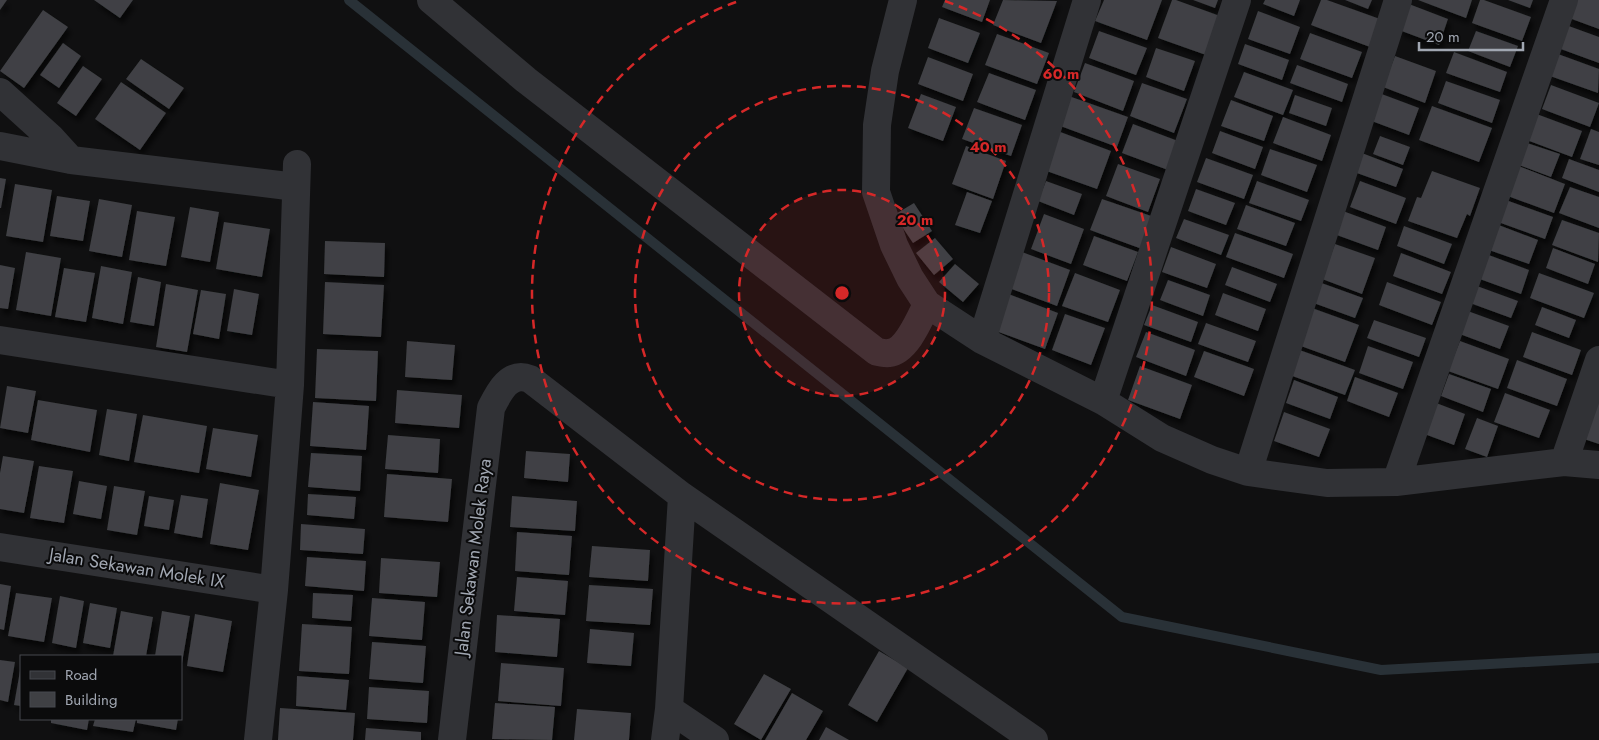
<svg xmlns="http://www.w3.org/2000/svg" width="1599" height="740" font-family="Jost,sans-serif">
	<style>
		.lines { fill: none; stroke-linecap: round; stroke-linejoin: round }
		.stream { stroke: #293137; stroke-width: 10 }
		.building { fill: #3f4044; filter: url(#shadow) }
		.minor { stroke: #313236; stroke-width: 28 }
		.ring { fill: none; stroke: #d62828; stroke-width: 2.5; stroke-dasharray: 9 6 }
		.labels { text-anchor: middle; dominant-baseline: central; stroke-width: 4; stroke-linejoin: round; paint-order: stroke }
		.street-label { font-size: 18px; fill: #a1a7b2; stroke: #0b0b0c }
		.centre { fill: #d62828; stroke: #0b0b0c; stroke-width: 2.5 }
		.ring-label { font-size: 15px; text-anchor: middle; font-weight: bold; fill: #d62828; stroke: #0b0b0c; stroke-width: 4; stroke-linejoin: round; paint-order: stroke }
	</style>
	<defs>
		<filter id="shadow"><feDropShadow dx="3" dy="5.5" stdDeviation="2.5" flood-color="#0009"/></filter>
	</defs>
	<rect width="100%" height="100%" fill="#101011"/>
	<g class="lines">
		<path class="stream" d="M349,0L1122,617L1381,670L1599,658"/>
	</g>
	<path class="building" d="M0,0H7L0,10Z
		M94,0H133L120,18Z
		M945,0H990L982,22L942,7Z
		M1003,0L1057,1L1041,43L993,25Z
		M1104,0H1162L1147,40L1095,21Z
		M1172,0H1176L1220,16L1206,55L1158,38Z
		M1193,0H1218L1215,8Z
		M1265,0H1300L1294,16L1263,4Z
		M1321,0H1327L1380,19L1370,47L1311,25Z
		M1345,0H1372L1368,9Z
		M1418,0H1472L1466,18Z
		M1480,0H1484L1531,17L1522,41L1472,23Z
		M1508,0H1533L1530,8Z
		M1576,0H1599V29L1569,18Z
		M1409,4L1448,19L1439,45L1399,30Z
		M43,10L68,27L24,88L0,71Z
		M1258,11L1300,27L1290,54L1248,39Z
		M939,18L980,33L968,63L928,48Z
		M1566,25L1599,37V63L1558,48Z
		M1099,31L1147,48L1136,75L1089,58Z
		M1476,31L1518,46L1510,67L1468,51Z
		M1310,33L1362,52L1352,78L1300,59Z
		M997,34L1049,53L1037,84L985,65Z
		M63,43L81,56L59,88L40,75Z
		M1245,44L1289,60L1282,80L1238,64Z
		M1156,48L1195,61L1184,91L1146,77Z
		M1454,52L1507,72L1500,92L1446,73Z
		M1558,54L1599,69L1598,93L1550,76Z
		M1395,56L1436,71L1425,103L1383,87Z
		M928,57L973,74L963,101L918,84Z
		M141,59L184,88L169,109L126,79Z
		M1085,63L1134,81L1123,111L1074,92Z
		M1297,65L1348,84L1342,102L1290,83Z
		M83,66L102,79L76,116L57,103Z
		M1244,72L1293,90L1283,115L1234,97Z
		M989,73L1036,90L1025,120L977,102Z
		M1446,81L1500,100L1492,123L1438,103Z
		M121,82L166,113L140,150L95,119Z
		M1142,83L1187,99L1174,133L1130,116Z
		M1551,85L1599,103L1590,127L1542,109Z
		M1379,93L1419,108L1409,135L1369,120Z
		M921,94L956,107L943,141L908,128Z
		M1066,95L1128,117L1117,147L1055,124Z
		M1295,95L1332,108L1326,126L1289,113Z
		M1231,100L1273,116L1264,141L1221,126Z
		M1432,106L1492,128L1479,162L1419,140Z
		M974,108L1022,125L1011,156L962,139Z
		M1534,113L1582,131L1572,157L1524,139Z
		M1283,117L1331,135L1322,161L1273,143Z
		M1133,124L1178,141L1168,170L1122,153Z
		M1591,129L1599,132V165L1580,159Z
		M1055,130L1111,151L1097,189L1041,169Z
		M1220,131L1263,147L1255,169L1212,153Z
		M1380,136L1410,147L1403,165L1373,154Z
		M1527,143L1560,154L1551,177L1519,165Z
		M966,146L1006,161L993,199L952,184Z
		M1270,149L1317,165L1307,192L1261,175Z
		M1362,153L1403,169L1396,187L1354,172Z
		M1206,158L1253,175L1244,199L1197,182Z
		M1569,159L1599,170V192L1562,178Z
		M1118,164L1160,179L1148,212L1106,196Z
		M1516,165L1565,184L1554,213L1505,195Z
		M1432,171L1480,188L1470,216L1467,214L1457,238L1408,221L1417,197L1421,198Z
		M0,178L6,179L1,208H0Z
		M1046,181L1082,194L1074,215L1038,201Z
		M1257,181L1309,200L1301,221L1249,203Z
		M1360,181L1406,198L1396,224L1350,207Z
		M15,184L52,190L43,242L6,236Z
		M1570,187L1599,197V228L1559,213Z
		M1196,189L1235,203L1226,225L1188,211Z
		M967,192L992,201L980,233L955,225Z
		M57,196L90,201L83,241L50,236Z
		M99,199L132,205L122,257L89,251Z
		M1102,199L1154,217L1142,249L1090,230Z
		M1506,200L1553,217L1545,239L1498,222Z
		M914,203L932,231L913,243L894,215Z
		M1246,205L1295,223L1286,246L1237,229Z
		M190,207L219,212L210,262L181,257Z
		M137,211L175,217L166,266L129,260Z
		M1343,211L1386,227L1378,250L1334,234Z
		M1044,214L1084,229L1071,264L1031,249Z
		M1184,219L1229,235L1221,255L1176,238Z
		M1562,220L1599,233L1598,262L1552,245Z
		M224,222L270,229L262,277L216,269Z
		M1496,224L1538,240L1529,264L1486,249Z
		M1404,226L1452,244L1444,264L1397,246Z
		M1235,233L1293,254L1284,278L1226,257Z
		M1094,236L1138,252L1127,281L1083,265Z
		M935,238L953,259L934,275L916,253Z
		M325,241L385,243L384,277L324,274Z
		M1335,244L1375,258L1362,294L1322,279Z
		M1171,247L1216,264L1207,288L1162,272Z
		M1553,248L1595,264L1588,284L1546,268Z
		M26,252L61,258L51,316L16,310Z
		M1022,252L1070,270L1057,306L1009,288Z
		M1401,253L1451,272L1442,294L1393,276Z
		M1486,254L1529,270L1521,294L1477,278Z
		M955,264L979,284L963,302L939,282Z
		M0,265L15,268L8,309L0,308Z
		M101,266L132,272L123,324L92,318Z
		M1232,267L1277,284L1270,302L1225,285Z
		M64,268L95,273L86,322L55,317Z
		M1075,273L1120,290L1108,322L1062,306Z
		M1539,273L1594,293L1584,318L1530,298Z
		M138,277L161,282L154,326L130,322Z
		M1168,280L1210,295L1203,316L1160,300Z
		M1316,281L1363,298L1355,318L1308,301Z
		M325,282L384,285L381,337L323,334Z
		M1387,282L1441,302L1432,325L1379,305Z
		M166,284L198,290L187,352L156,347Z
		M1477,286L1518,301L1511,318L1470,303Z
		M234,289L259,294L252,335L227,331Z
		M201,290L226,294L219,339L193,334Z
		M1006,293L1058,313L1045,349L993,330Z
		M1223,293L1266,309L1258,331L1215,315Z
		M1152,305L1198,322L1191,342L1144,325Z
		M1542,307L1576,320L1569,338L1535,325Z
		M1312,308L1359,325L1345,362L1298,345Z
		M1465,310L1509,326L1500,349L1457,333Z
		M1065,314L1105,328L1091,365L1052,350Z
		M1374,320L1426,338L1419,357L1367,338Z
		M1206,323L1256,341L1248,362L1198,344Z
		M1146,332L1195,350L1186,376L1136,357Z
		M1532,332L1581,350L1572,375L1523,357Z
		M407,341L455,345L452,380L405,377Z
		M1460,341L1509,359L1498,389L1448,371Z
		M1368,346L1413,362L1403,389L1359,373Z
		M1294,348L1355,370L1345,395L1284,373Z
		M317,349L378,351L376,401L315,398Z
		M1204,351L1254,369L1244,396L1194,377Z
		M1517,360L1567,379L1557,406L1507,388Z
		M1140,366L1192,385L1180,419L1128,400Z
		M1449,374L1491,389L1483,412L1441,396Z
		M1355,377L1398,393L1389,417L1347,401Z
		M1294,380L1338,397L1330,419L1286,403Z
		M7,386L36,391L28,433L0,428Z
		M397,390L462,395L459,428L395,423Z
		M1505,393L1550,410L1539,438L1494,422Z
		M1599,398V444L1578,437Z
		M38,400L97,410L90,452L31,440Z
		M1431,401L1465,414L1454,445L1419,432Z
		M313,402L369,406L366,450L310,446Z
		M107,409L137,414L129,461L99,455Z
		M1284,412L1330,429L1319,457L1274,441Z
		M143,415L207,426L199,473L134,462Z
		M1477,418L1498,426L1487,457L1465,449Z
		M213,428L258,435L251,477L206,469Z
		M388,435L440,439L438,473L385,469Z
		M526,451L570,454L568,482L524,478Z
		M311,453L362,456L360,491L308,487Z
		M3,456L34,461L24,513L0,509V473Z
		M39,466L73,471L64,523L30,518Z
		M387,474L452,479L448,522L384,517Z
		M79,481L107,486L101,519L73,514Z
		M220,483L259,490L248,550L210,544Z
		M114,486L145,491L137,535L107,530Z
		M308,494L356,497L354,519L307,515Z
		M181,495L208,499L202,538L174,533Z
		M149,496L174,500L169,530L144,526Z
		M512,496L577,501L575,531L510,527Z
		M301,524L365,529L363,554L300,550Z
		M517,532L572,536L569,575L515,571Z
		M592,546L650,550L648,581L589,577Z
		M307,557L366,561L364,591L305,586Z
		M381,558L440,562L437,597L379,593Z
		M517,577L568,581L565,615L514,611Z
		M0,584L11,586L4,630L0,629Z
		M589,585L653,589L650,625L586,621Z
		M16,593L52,598L44,642L8,636Z
		M313,593L353,595L351,621L312,618Z
		M60,596L84,601L76,648L52,643Z
		M372,598L425,602L422,640L369,636Z
		M90,603L117,608L110,648L83,643Z
		M121,611L153,617L146,656H113Z
		M162,611L190,616L182,663L181,656H155Z
		M195,614L232,621L223,672L187,666Z
		M497,615L560,619L557,657L495,652Z
		M302,624L352,627L349,674L299,671Z
		M590,629L634,633L631,666L587,663Z
		M372,642L426,646L423,683L369,679Z
		M879,651L908,668L877,722L848,705Z
		M0,660L15,662L8,702L0,700Z
		M501,663L564,668L561,706L498,701Z
		M20,671H21V706L14,705Z
		M764,674L791,689L761,740L734,724Z
		M297,676L349,680L346,710L296,706Z
		M369,687L429,691L427,723L367,719Z
		M792,693L823,711L806,740H765Z
		M495,703L555,707L552,740L492,739Z
		M280,708L355,713L353,740H278Z
		M577,709L631,713L629,740H574Z
		M51,719H89L87,730L51,723Z
		M95,719H136L133,732L93,726Z
		M137,719H178L176,730L137,723Z
		M826,727L849,740H819Z
		M366,728L421,732V740H365Z"/>
	<g class="lines">
		<path class="minor" d="M431,0L526,80L877,352C881,352 886,354 889,353C907,351 920,318 927,304
			M903,0L885,71L877,125L876,192L894,245L910,278L927,304L982,340L1103,401L1162,438L1212,460L1248,472L1327,483L1396,482L1564,462L1599,465
			M0,92L51,138L71,160
			M0,146L71,160L296,187
			M0,340L290,385
			M982,340L1087,0
			M1103,401L1237,0
			M1564,462L1599,360
			M1248,472L1398,0
			M1396,482L1564,0
			M682,496L669,709L715,740
			M0,547L274,590
			M258,740L274,590L290,385L297,164
			M452,740L491,408C499,392 509,371 530,379L682,496L1034,740
			M665,740L669,709"/>
	</g>
	<circle cx="842" cy="293" r="103" fill="#d62828" fill-opacity=".12"/>
	<g class="ring">
		<circle cx="842" cy="293" r="103"/>
		<circle cx="842" cy="293" r="207"/>
		<path d="M945 1A310 310 0 1 1 739 1"/>
	</g>
	<g class="labels">
		<g class="street-label">
			<text transform="translate(473 557) rotate(-83)">Jalan Sekawan Molek Raya</text>
			<text transform="translate(137 568) rotate(9)">Jalan Sekawan Molek IX</text>
		</g>
	</g>
	<circle cx="842" cy="293" r="8" class="centre"/>
	<g class="ring-label">
		<text x="1061" y="79">60 m</text>
		<text x="988" y="152">40 m</text>
		<text x="915" y="225">20 m</text>
	</g>
	<rect x="20" y="655" width="162" height="65" fill="#0b0b0c" stroke="#47494e"/>
	<rect x="30" y="671" width="25" height="8" fill="#313236" stroke="#47494e"/>
	<text x="65" y="680" font-size="15" fill="#a1a7b2">Road</text>
	<rect x="30" y="692" width="25" height="15" fill="#3f4044" stroke="#47494e"/>
	<text x="65" y="705" font-size="15" fill="#a1a7b2">Building</text>
	<path d="M1419 42v8h104v-8" fill="none" stroke="#a1a7b2" stroke-width="2.5"/>
	<text x="1426" y="42" font-size="15" fill="#a1a7b2" stroke="#0b0b0c" stroke-width="4" paint-order="stroke">20 m</text>
</svg>
